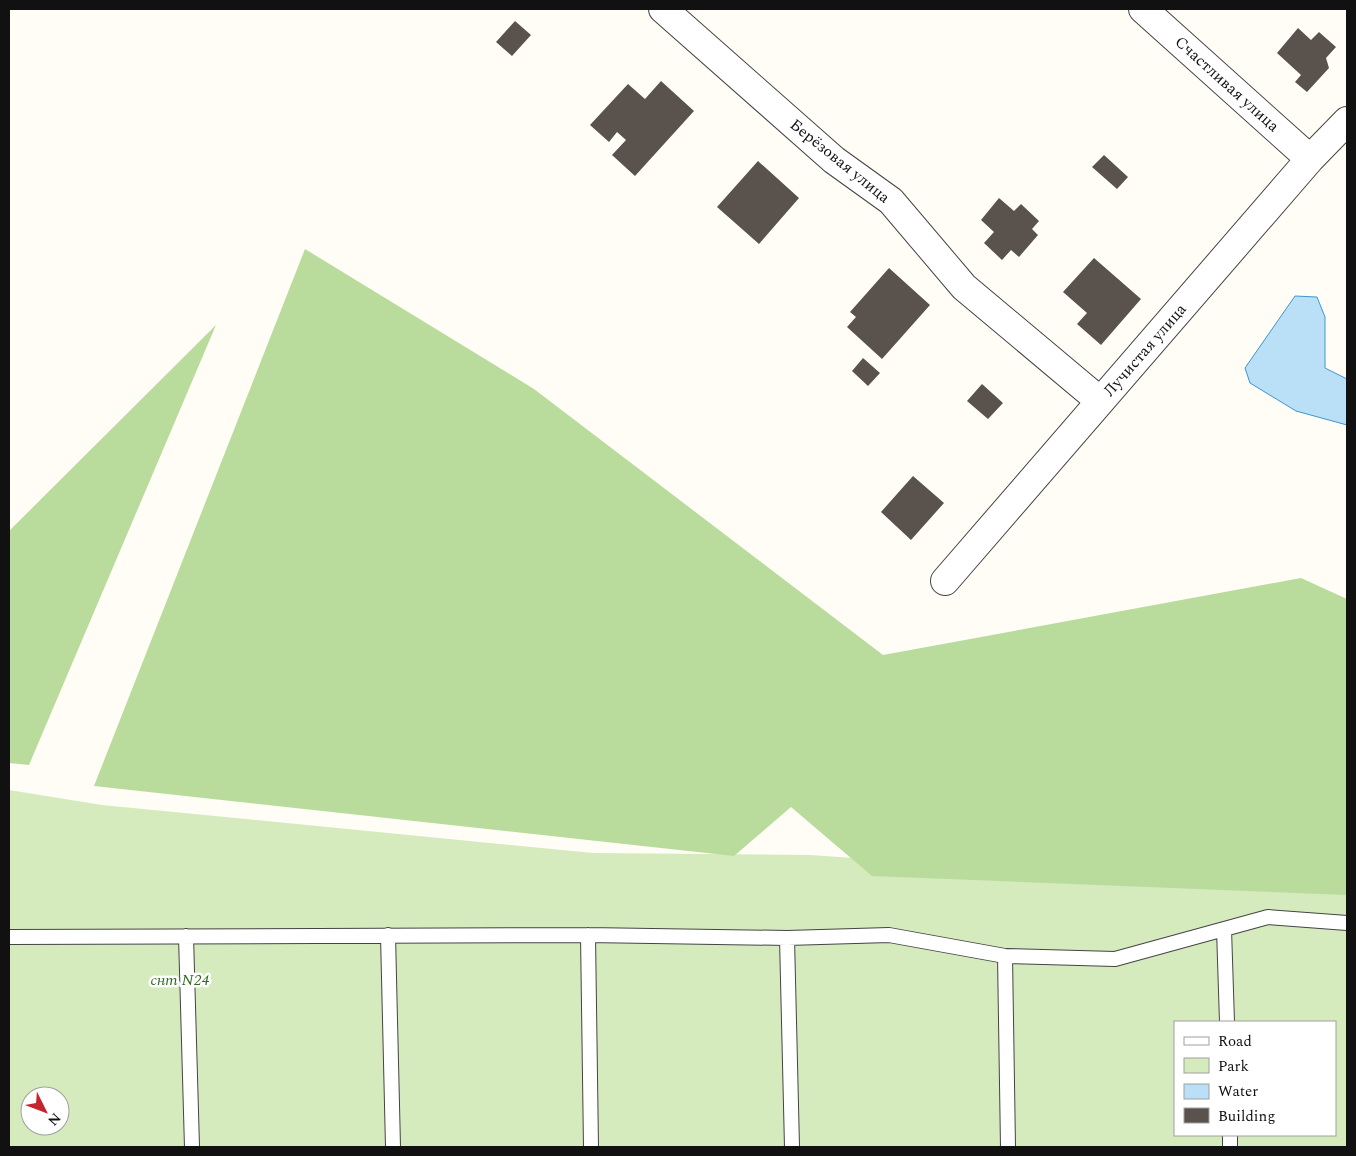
<svg xmlns="http://www.w3.org/2000/svg" width="1356" height="1156" font-family="Spectral,serif">
	<style>
		.green { fill: #d5ebbd; fill-rule: evenodd }
		.forest { fill: #b9dc9c }
		.water { fill: #b9e0f7; stroke: #3f96cf }
		.building { fill: #5a524d }
		.lines { fill: none; stroke-linecap: round; stroke-linejoin: round }
		.service-casing { stroke: #444; stroke-width: 16 }
		.minor-casing { stroke: #444; stroke-width: 30 }
		.service { stroke: #fff; stroke-width: 14 }
		.minor { stroke: #fff; stroke-width: 28 }
		.labels { text-anchor: middle; dominant-baseline: central; stroke-width: 5; stroke-linejoin: round; paint-order: stroke }
		.street-label { font-size: 16px; fill: #111; stroke: #fff }
		.park-label { font-size: 16px; font-style: italic; fill: #2f6b1f; stroke: #fff }
	</style>
	<rect width="100%" height="100%" fill="#fffdf5"/>
	<path class="green" d="M9,790L102,805L593,853L810,855L1347,892V1147H9ZM1175,1022H1335V1135H1175ZM30,1096H60V1126H30Z"/>
	<path class="forest" d="M305,249L534,389L883,655L1301,578L1347,599V895L872,876L791,807L734,856L94,786Z
		M216,325L29,765L9,763V531Z"/>
	<path class="water" d="M1295,296L1317,297L1325,317V368L1347,379V425L1296,411L1250,383L1245,368Z"/>
	<path class="building" d="M515,21L531,35L512,56L496,42Z
		M1298,28L1311,40L1319,32L1336,47L1326,58L1329,68L1307,92L1295,82L1301,75L1277,53Z
		M661,81L694,111L635,176L612,155L626,140L617,132L609,142L590,125L628,84L645,99Z
		M1104,155L1128,177L1117,189L1092,167Z
		M758,161L799,198L759,244L717,207Z
		M999,198L1014,211L1021,204L1039,221L1032,229L1038,235L1019,257L1011,250L1002,260L984,243L994,232L981,220Z
		M1094,258L1141,299L1101,345L1077,324L1087,313L1063,292Z
		M889,268L930,305L882,359L847,327L856,317L850,312Z
		M863,358L880,373L868,386L852,371Z
		M982,384L1003,403L988,419L967,401Z
		M913,476L944,503L911,540L881,512Z"/>
	<g class="lines">
		<defs>
			<path id="service" d="M1224,929L1227,1022
				M388,935L393,1147
				M588,935L591,1147
				M186,936L192,1147
				M9,937L588,935L787,938L889,935L1005,956L1115,959L1268,917L1347,923
				M787,938L792,1147
				M1005,956L1008,1147
				M1230,1135V1147"/>
			<path id="minor" d="M663,9L834,160L891,201L964,287L1100,401
				M1143,9L1310,159
				M945,581L1310,159L1347,121"/>
		</defs>
		<use href="#service" class="service-casing"/>
		<use href="#minor" class="minor-casing"/>
		<use href="#service" class="service"/>
		<use href="#minor" class="minor"/>
	</g>
	<g class="labels">
		<g class="street-label">
			<text transform="translate(1227 84) rotate(42)">Счастливая улица</text>
			<text transform="translate(840 161) rotate(39)">Берёзовая улица</text>
			<text transform="translate(1145 350) rotate(-49)">Лучистая улица</text>
		</g>
		<g class="park-label">
			<text x="180" y="980">снт N24</text>
		</g>
	</g>
	<rect width="1356" height="1156" fill="none" stroke="#111111" stroke-width="20"/>
	<rect x="1174" y="1021" width="162" height="115" fill="#ffffff" stroke="#a0a0a0"/>
	<rect x="1184" y="1037" width="25" height="8" fill="#ffffff" stroke="#a0a0a0"/>
	<text x="1218" y="1046" font-size="15" fill="#111111">Road</text>
	<rect x="1184" y="1058" width="25" height="15" fill="#d5ebbd" stroke="#a0a0a0"/>
	<text x="1218" y="1071" font-size="15" fill="#111111">Park</text>
	<rect x="1184" y="1084" width="25" height="15" fill="#b9e0f7" stroke="#a0a0a0"/>
	<text x="1218" y="1096" font-size="15" fill="#111111">Water</text>
	<rect x="1184" y="1108" width="25" height="15" fill="#5a524d" stroke="#a0a0a0"/>
	<text x="1218" y="1121" font-size="15" fill="#111111">Building</text>
	<g transform="translate(45 1111) rotate(132)"><circle r="24" fill="#ffffff" stroke="#a0a0a0"/>
	<path d="M0-4L9 19L0 12L-9 19Z" fill="#c4262e"/>
	<text y="-8" font-size="14" font-weight="bold" text-anchor="middle" fill="#111111">N</text>
	</g>
</svg>
